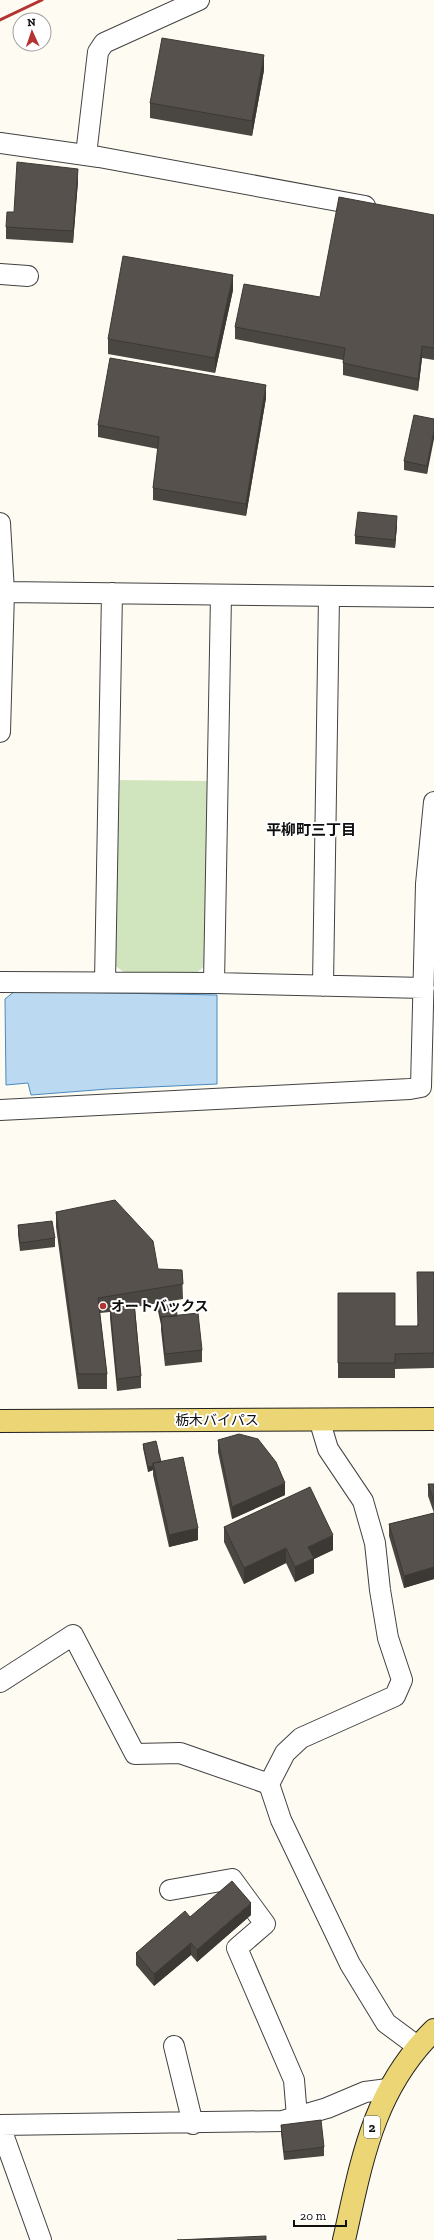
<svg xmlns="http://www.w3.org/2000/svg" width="434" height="2240" font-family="'Zilla Slab','Noto Sans JP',serif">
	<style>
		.green { fill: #d0e5be }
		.water { fill: #bbd9f0; stroke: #498ac0 }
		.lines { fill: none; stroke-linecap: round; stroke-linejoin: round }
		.minor-casing { stroke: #424242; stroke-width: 22 }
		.major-casing { stroke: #202020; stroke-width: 24 }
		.minor { stroke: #fff; stroke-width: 20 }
		.major { stroke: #ebd574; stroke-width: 22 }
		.rail { stroke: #b23534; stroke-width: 3 }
		.wall { fill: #4a4641 }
		.shaded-wall { fill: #3c3935 }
		.building { fill: #56514c; stroke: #3c3935 }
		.poi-dot { fill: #b23534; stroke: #fff; stroke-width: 1.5 }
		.labels { text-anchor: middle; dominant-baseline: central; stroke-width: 4; stroke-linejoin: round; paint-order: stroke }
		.shield { fill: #fff; stroke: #575757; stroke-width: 1 }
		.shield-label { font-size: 13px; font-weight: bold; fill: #0f0f0f }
		.poi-label { font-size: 14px; font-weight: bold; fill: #0f0f0f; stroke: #fff; text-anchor: start }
		.street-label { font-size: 14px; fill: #0f0f0f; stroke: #fff }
		.neighbourhood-label { font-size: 15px; font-weight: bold; fill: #0f0f0f; stroke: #fff }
	</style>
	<rect width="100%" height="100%" fill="#fefcf2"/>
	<path class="green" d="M117,780L210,781L206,965L195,974L125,973L114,965Z"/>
	<path class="water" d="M15,991L217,995V1084L108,1089L31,1095L28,1083L6,1085L5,999Z"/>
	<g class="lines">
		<defs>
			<path id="minor" d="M0,143L99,157L365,206
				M86,155L98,52L104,43L199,0
				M0,274L28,276
				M0,523L4,592L0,732
				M4,592L434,597
				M0,982L214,983L424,988
				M105,982L112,593
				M214,983L221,595
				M323,986L329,596
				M0,1110L410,1089L421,1087L426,884L434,802
				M319,1419L328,1449L363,1501L375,1543L380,1590L388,1638L402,1680L395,1696L301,1738L285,1753L269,1784L281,1820L350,1964L386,2023L417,2046
				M0,1682L73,1635L135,1754L180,1753L269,1784
				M170,1890L232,1879L265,1924L237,1948L294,2080L297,2117
				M174,2046L193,2124
				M0,2125L282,2121L327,2108L365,2092L388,2089
				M0,2126L41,2240"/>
			<path id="major" d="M0,1421L434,1419
				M344,2240C362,2160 373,2090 434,2030"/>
		</defs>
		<use href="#minor" class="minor-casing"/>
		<use href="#major" class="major-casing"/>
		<use href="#minor" class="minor"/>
		<use href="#major" class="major"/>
		<path class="rail" d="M0,20L42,0"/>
	</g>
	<path class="wall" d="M264,70L252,136L150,118V103Z
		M78,181L73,243L6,239V227L14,212Z
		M434,215V360L422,358L418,391L343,375V360L235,339V327L320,297Z
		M233,290L215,373L108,354V339Z
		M266,398L246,516L153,500V488L158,449L98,437V425Z
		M434,419L427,474L404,470V461Z
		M397,525L395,548L355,544V536Z
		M56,1212L158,1269L182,1270L183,1299L135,1307L141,1376V1388L117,1391L110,1318V1312L100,1313L107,1374V1389H78L56,1227Z
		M18,1225L55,1238V1247L20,1251L18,1234Z
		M434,1272V1368L395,1369V1378H338V1293L395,1326H417Z
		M158,1306L177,1316L202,1350V1362L165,1366L161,1330V1325L158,1311Z
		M218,1440L285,1495L232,1519L218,1452Z
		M143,1444L161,1462L198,1540L169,1547L153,1475V1470L148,1472L143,1448Z
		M428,1484H434V1513L428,1496Z
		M434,1513V1579L404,1588L389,1536V1524Z
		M224,1527L333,1550L314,1559V1573L295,1582L286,1563L244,1584L224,1542Z
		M251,1915L197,1962L191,1955L154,1986L136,1965V1953L190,1917Z
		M281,2125L324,2147V2156L284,2160L281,2133Z"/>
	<path class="shaded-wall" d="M264,55V70L252,136V121Z
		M78,169V181L73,243V231Z
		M233,275V290L215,373V358Z
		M422,346V358L418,391V379Z
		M266,385V398L246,516V504Z
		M434,430V439L427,474V466Z
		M397,516V525L395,548V540Z
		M153,1466V1470L148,1472V1467Z
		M285,1483V1495L232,1519V1507Z
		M198,1528V1540L169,1547V1535Z
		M333,1535V1550L314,1559V1573L295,1582V1567L308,1547Z
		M286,1548V1563L244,1584V1568Z
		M434,1567V1579L404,1588V1576Z
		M251,1903V1915L197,1962V1950Z
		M191,1943V1955L154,1986V1974Z"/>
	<path class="building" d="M162,38L264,55L252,121L150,103Z
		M17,162L78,169L73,231L6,227L7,212H14Z
		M339,197L434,215V348L422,346L418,379L343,363L345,348L235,327L244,284L320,297Z
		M123,256L233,275L215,358L108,339Z
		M110,358L266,385L246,504L153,488L159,437L98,425Z
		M414,415L434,419V430L427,466L404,461Z
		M358,512L397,516L395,540L355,536Z
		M115,1200L153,1241L158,1269L182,1270L183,1284L98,1298L107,1374H78L56,1212Z
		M52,1221L55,1238L20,1243L18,1225Z
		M417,1272H434V1353L395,1354V1363H338V1293H395V1326H418Z
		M134,1304L141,1376L117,1379L110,1306Z
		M176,1304L177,1316L161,1317V1320L158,1306Z
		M198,1313L202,1350L165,1354L161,1317Z
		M239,1434L258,1439L276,1462L285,1483L232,1507L218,1440Z
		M156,1441L161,1462L153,1463V1466L148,1467L143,1444Z
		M183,1457L198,1528L169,1535L153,1463Z
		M428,1484H434V1501Z
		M310,1487L333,1535L308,1547L314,1558L295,1567L286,1548L244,1568L224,1527Z
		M434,1513V1567L404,1576L389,1524Z
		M232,1881L251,1903L197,1950L191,1943L154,1974L136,1953L185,1911L190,1917Z
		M321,2120L324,2147L284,2152L281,2125Z
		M266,2236V2240H177Z"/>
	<circle class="poi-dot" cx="103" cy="1306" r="4"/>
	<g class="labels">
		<rect class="shield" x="364" y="2116" width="16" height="22" rx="3"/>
		<g class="shield-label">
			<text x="372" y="2127">2</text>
		</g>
		<g class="poi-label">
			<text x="111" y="1306">オートバックス</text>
		</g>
		<g class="street-label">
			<text x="217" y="1420">栃木バイパス</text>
		</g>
		<g class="neighbourhood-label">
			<text x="311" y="830">平柳町三丁目</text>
		</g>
	</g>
	<g transform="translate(32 32) rotate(357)"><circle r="19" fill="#ffffff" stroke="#9f9f9f"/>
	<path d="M0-3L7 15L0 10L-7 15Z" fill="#b23534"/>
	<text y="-6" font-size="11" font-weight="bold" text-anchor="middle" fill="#0f0f0f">N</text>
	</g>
	<path d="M294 2220v6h52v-6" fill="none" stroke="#0f0f0f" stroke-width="2"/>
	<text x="300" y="2220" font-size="12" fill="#0f0f0f" stroke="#ffffff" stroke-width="3" paint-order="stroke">20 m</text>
</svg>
